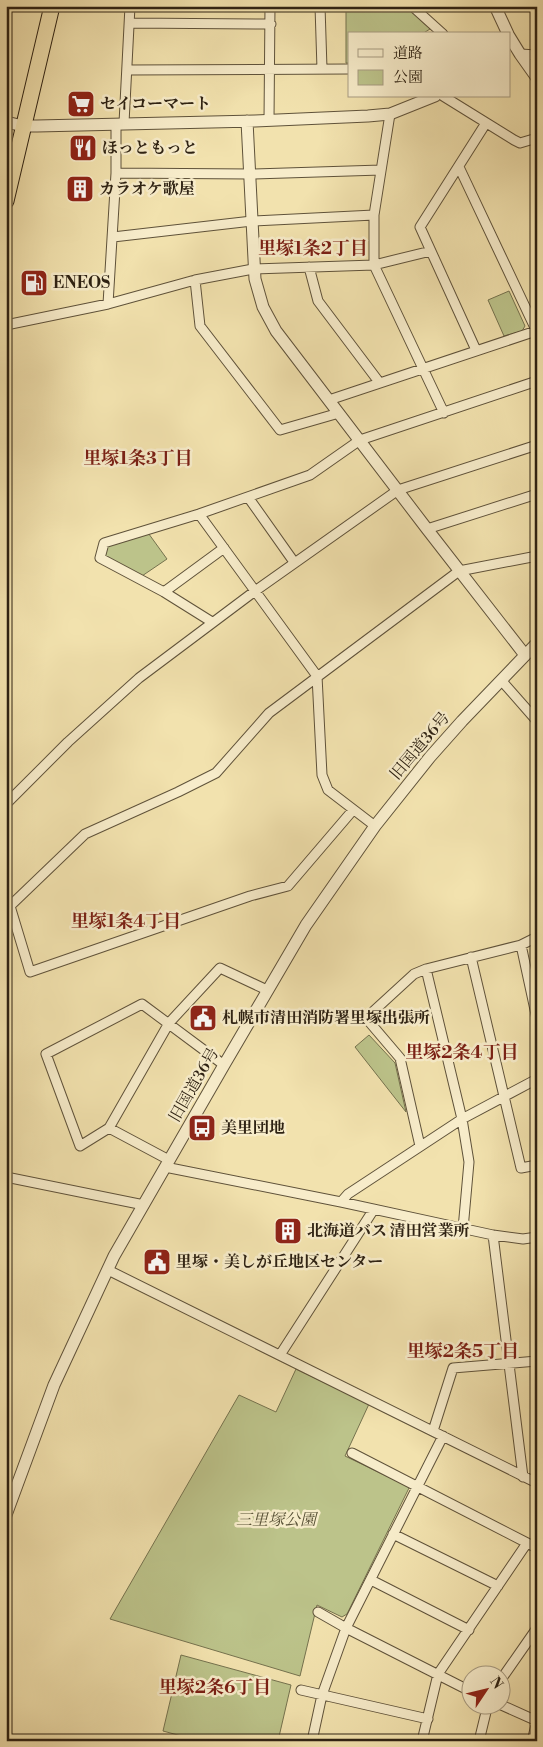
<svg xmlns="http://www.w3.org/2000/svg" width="543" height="1747" font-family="'Libre Bodoni','Noto Serif JP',serif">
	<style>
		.green { fill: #bcc38a; stroke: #75724e }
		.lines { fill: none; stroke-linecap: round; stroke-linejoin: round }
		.minor-casing { stroke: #5f523a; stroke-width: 11 }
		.tertiary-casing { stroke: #5f523a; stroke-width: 13 }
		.trunk-casing { stroke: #2e2213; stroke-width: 17 }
		.minor { stroke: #f7ecca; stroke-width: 9 }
		.tertiary { stroke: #f7ecca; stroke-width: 11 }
		.trunk { stroke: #f2e2ae; stroke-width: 15 }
		.labels { text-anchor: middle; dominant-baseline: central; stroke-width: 5; stroke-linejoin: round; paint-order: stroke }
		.poi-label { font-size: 16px; font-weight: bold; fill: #2e2213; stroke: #f7ecca; text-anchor: start }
		.street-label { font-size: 16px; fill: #2e2213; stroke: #f7ecca }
		.park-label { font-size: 16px; font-style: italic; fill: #595237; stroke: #f7ecca }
		.neighbourhood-label { font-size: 18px; font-weight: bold; fill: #7a1f14; stroke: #f7ecca }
	</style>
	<rect width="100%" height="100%" fill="#f2e2ae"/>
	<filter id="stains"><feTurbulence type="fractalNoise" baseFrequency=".004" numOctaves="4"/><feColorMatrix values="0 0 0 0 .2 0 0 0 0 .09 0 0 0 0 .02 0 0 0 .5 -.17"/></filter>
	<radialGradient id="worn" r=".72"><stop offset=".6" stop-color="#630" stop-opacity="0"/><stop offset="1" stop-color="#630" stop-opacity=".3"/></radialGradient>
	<path class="green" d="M346,6H406L430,29L422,34H349V63H346Z
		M509,291L525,326L522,331L504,336L488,300Z
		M146,530L167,559L139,578L100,558L104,543Z
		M369,1035L395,1063L406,1112L355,1047Z
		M296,1369L369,1404L345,1456L407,1486L409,1488L347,1614L342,1617L317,1605L300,1676L110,1619L239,1395L276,1412Z
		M181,1655L291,1685L278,1741H200L163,1731Z"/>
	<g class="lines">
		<defs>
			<path id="minor" d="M320,6L322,69
				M412,6L443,34
				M534,7H537
				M129,23L271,24
				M520,54L537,55
				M127,70L349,69
				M443,96L514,140L520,143L537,138
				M390,114L374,215V265L444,413
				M269,120L270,6
				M124,123L130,6
				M459,167L537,332
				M116,173L250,174L381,170
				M113,237L252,221L374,215
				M309,267L318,301L379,382
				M195,280L200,326L280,430L339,413
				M108,304L116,173V124
				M6,325L108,304L195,280L253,269L374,265L431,251
				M476,350L420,227L486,123
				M329,400L536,331
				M248,497L294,562
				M199,514L317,676L322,775L328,790L375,826
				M427,529L537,494
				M164,592L224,548
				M212,622L164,592L100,558L104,543L199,514L310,475L360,440L537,381
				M501,680L537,721
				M6,804L68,742L139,678L255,591L398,490L537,445
				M353,810L288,886L250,896L30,972L10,906L85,834L178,792L216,773L269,713L459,571L537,556
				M521,945L537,1019
				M471,957L521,1168L537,1165
				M426,969L462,1119L469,1162L463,1229
				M224,1065L142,1004L46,1054L80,1146L109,1128L169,1023L220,968L267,990
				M109,1128L169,1160
				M420,1146L400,1058L366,1018L414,974L426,969L521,945L537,937
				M165,1167L341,1202L493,1235L523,1239L537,1237
				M6,1177L144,1205
				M341,1202L348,1194L462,1119L537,1079
				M493,1235L523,1477
				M108,1270L537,1483
				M280,1355L374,1209
				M433,1431L453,1368L537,1361
				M352,1453L537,1548
				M393,1534L498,1586
				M371,1580L469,1630
				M318,1612L346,1628L470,1691
				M500,1681L537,1628
				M301,1690L428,1719
				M499,1704L537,1721L532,1741
				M312,1741L322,1695L346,1628L443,1436
				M422,1741L438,1674L527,1543
				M479,1741L488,1704"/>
			<path id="tertiary" d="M495,6L508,34
				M509,36L520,54L537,78
				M247,121L255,279L263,307L276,331L427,529L525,655
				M6,122L23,126H37L255,121L368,116L390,114L435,96
				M6,1515L54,1385L114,1256L224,1065L306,925L375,826L430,757L462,721L537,643"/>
			<path id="trunk" d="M6,201L52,6"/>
		</defs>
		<use href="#minor" class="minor-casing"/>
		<use href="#tertiary" class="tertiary-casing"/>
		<use href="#trunk" class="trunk-casing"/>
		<use href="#minor" class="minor"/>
		<use href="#tertiary" class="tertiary"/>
		<use href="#trunk" class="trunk"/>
	</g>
	<defs>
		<symbol id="supermarket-square" viewBox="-11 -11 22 22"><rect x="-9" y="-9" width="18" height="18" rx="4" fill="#8f2418" stroke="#f7ecca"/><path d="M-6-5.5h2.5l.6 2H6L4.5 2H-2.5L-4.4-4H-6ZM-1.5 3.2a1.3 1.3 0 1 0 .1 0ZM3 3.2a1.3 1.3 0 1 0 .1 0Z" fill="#fff"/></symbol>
		<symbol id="restaurant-square" viewBox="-11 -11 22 22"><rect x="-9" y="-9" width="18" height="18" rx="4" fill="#8f2418" stroke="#f7ecca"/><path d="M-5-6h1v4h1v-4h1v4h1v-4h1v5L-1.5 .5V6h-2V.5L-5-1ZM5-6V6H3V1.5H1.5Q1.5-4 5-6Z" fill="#fff"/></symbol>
		<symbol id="building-square" viewBox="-11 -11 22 22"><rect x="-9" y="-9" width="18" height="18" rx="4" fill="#8f2418" stroke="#f7ecca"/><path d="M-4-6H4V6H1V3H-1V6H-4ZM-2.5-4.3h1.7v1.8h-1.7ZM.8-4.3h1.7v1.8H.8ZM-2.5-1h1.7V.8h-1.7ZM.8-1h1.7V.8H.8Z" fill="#fff"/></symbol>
		<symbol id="fuel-square" viewBox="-11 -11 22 22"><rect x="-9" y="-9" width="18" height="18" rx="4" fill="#8f2418" stroke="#f7ecca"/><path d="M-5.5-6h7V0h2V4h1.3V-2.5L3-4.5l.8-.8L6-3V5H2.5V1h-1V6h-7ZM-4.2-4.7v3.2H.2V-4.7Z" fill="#fff"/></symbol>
		<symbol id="civic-square" viewBox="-11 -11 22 22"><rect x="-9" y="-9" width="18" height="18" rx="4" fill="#8f2418" stroke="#f7ecca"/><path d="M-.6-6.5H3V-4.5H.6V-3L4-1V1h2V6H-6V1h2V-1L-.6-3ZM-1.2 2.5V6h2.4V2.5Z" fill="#fff"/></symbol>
		<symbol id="bus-square" viewBox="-11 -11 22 22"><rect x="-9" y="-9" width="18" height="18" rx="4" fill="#8f2418" stroke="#f7ecca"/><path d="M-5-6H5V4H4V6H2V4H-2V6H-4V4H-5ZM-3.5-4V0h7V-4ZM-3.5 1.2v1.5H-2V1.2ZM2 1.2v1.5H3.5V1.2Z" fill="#fff"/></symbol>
	</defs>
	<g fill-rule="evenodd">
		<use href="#supermarket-square" x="65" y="88" width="32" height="32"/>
		<use href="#restaurant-square" x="67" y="132" width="32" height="32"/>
		<use href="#building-square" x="64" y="173" width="32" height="32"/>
		<use href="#fuel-square" x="18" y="267" width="32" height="32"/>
		<use href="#civic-square" x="187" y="1002" width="32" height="32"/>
		<use href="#bus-square" x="186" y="1112" width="32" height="32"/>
		<use href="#building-square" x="272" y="1215" width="32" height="32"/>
		<use href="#civic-square" x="141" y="1246" width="32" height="32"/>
	</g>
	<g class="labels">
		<g class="poi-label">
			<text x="100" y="104">セイコーマート</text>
			<text x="102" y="148">ほっともっと</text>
			<text x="99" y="189">カラオケ歌屋</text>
			<text x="53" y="283">ENEOS</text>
			<text x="222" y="1018">札幌市清田消防署里塚出張所</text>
			<text x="221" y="1128">美里団地</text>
			<text x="307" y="1231">北海道バス 清田営業所</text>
			<text x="176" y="1262">里塚・美しが丘地区センター</text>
		</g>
		<g class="street-label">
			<text transform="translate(420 746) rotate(-50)">旧国道36号</text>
			<text transform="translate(194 1085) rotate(-60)">旧国道36号</text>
		</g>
		<g class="park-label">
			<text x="276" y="1520">三里塚公園</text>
		</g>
		<g class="neighbourhood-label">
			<text x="313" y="248">里塚1条2丁目</text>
			<text x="138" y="458">里塚1条3丁目</text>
			<text x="126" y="921">里塚1条4丁目</text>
			<text x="462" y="1052">里塚2条4丁目</text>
			<text x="463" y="1351">里塚2条5丁目</text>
			<text x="215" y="1687">里塚2条6丁目</text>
		</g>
	</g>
	<rect width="543" height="1747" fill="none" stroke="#f2e2ae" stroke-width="25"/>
	<rect x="8" y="8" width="528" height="1732" fill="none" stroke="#2e2213" stroke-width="2.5"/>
	<rect x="12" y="12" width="518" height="1722" fill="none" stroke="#2e2213"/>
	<rect x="348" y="32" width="162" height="65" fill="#f7ecca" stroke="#a79b81"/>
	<rect x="358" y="49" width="25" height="8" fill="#f7ecca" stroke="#a79b81"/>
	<text x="393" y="58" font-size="15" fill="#2e2213">道路</text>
	<rect x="358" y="70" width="25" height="15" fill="#bcc38a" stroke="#a79b81"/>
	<text x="393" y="82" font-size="15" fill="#2e2213">公園</text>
	<g transform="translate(486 1690) rotate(55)"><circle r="24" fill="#f7ecca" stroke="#a79b81"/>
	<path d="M0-4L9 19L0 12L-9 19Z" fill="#8f2418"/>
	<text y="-8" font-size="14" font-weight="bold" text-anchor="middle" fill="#2e2213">N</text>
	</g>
	<rect width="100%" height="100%" filter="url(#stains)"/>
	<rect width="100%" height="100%" fill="url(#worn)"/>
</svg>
